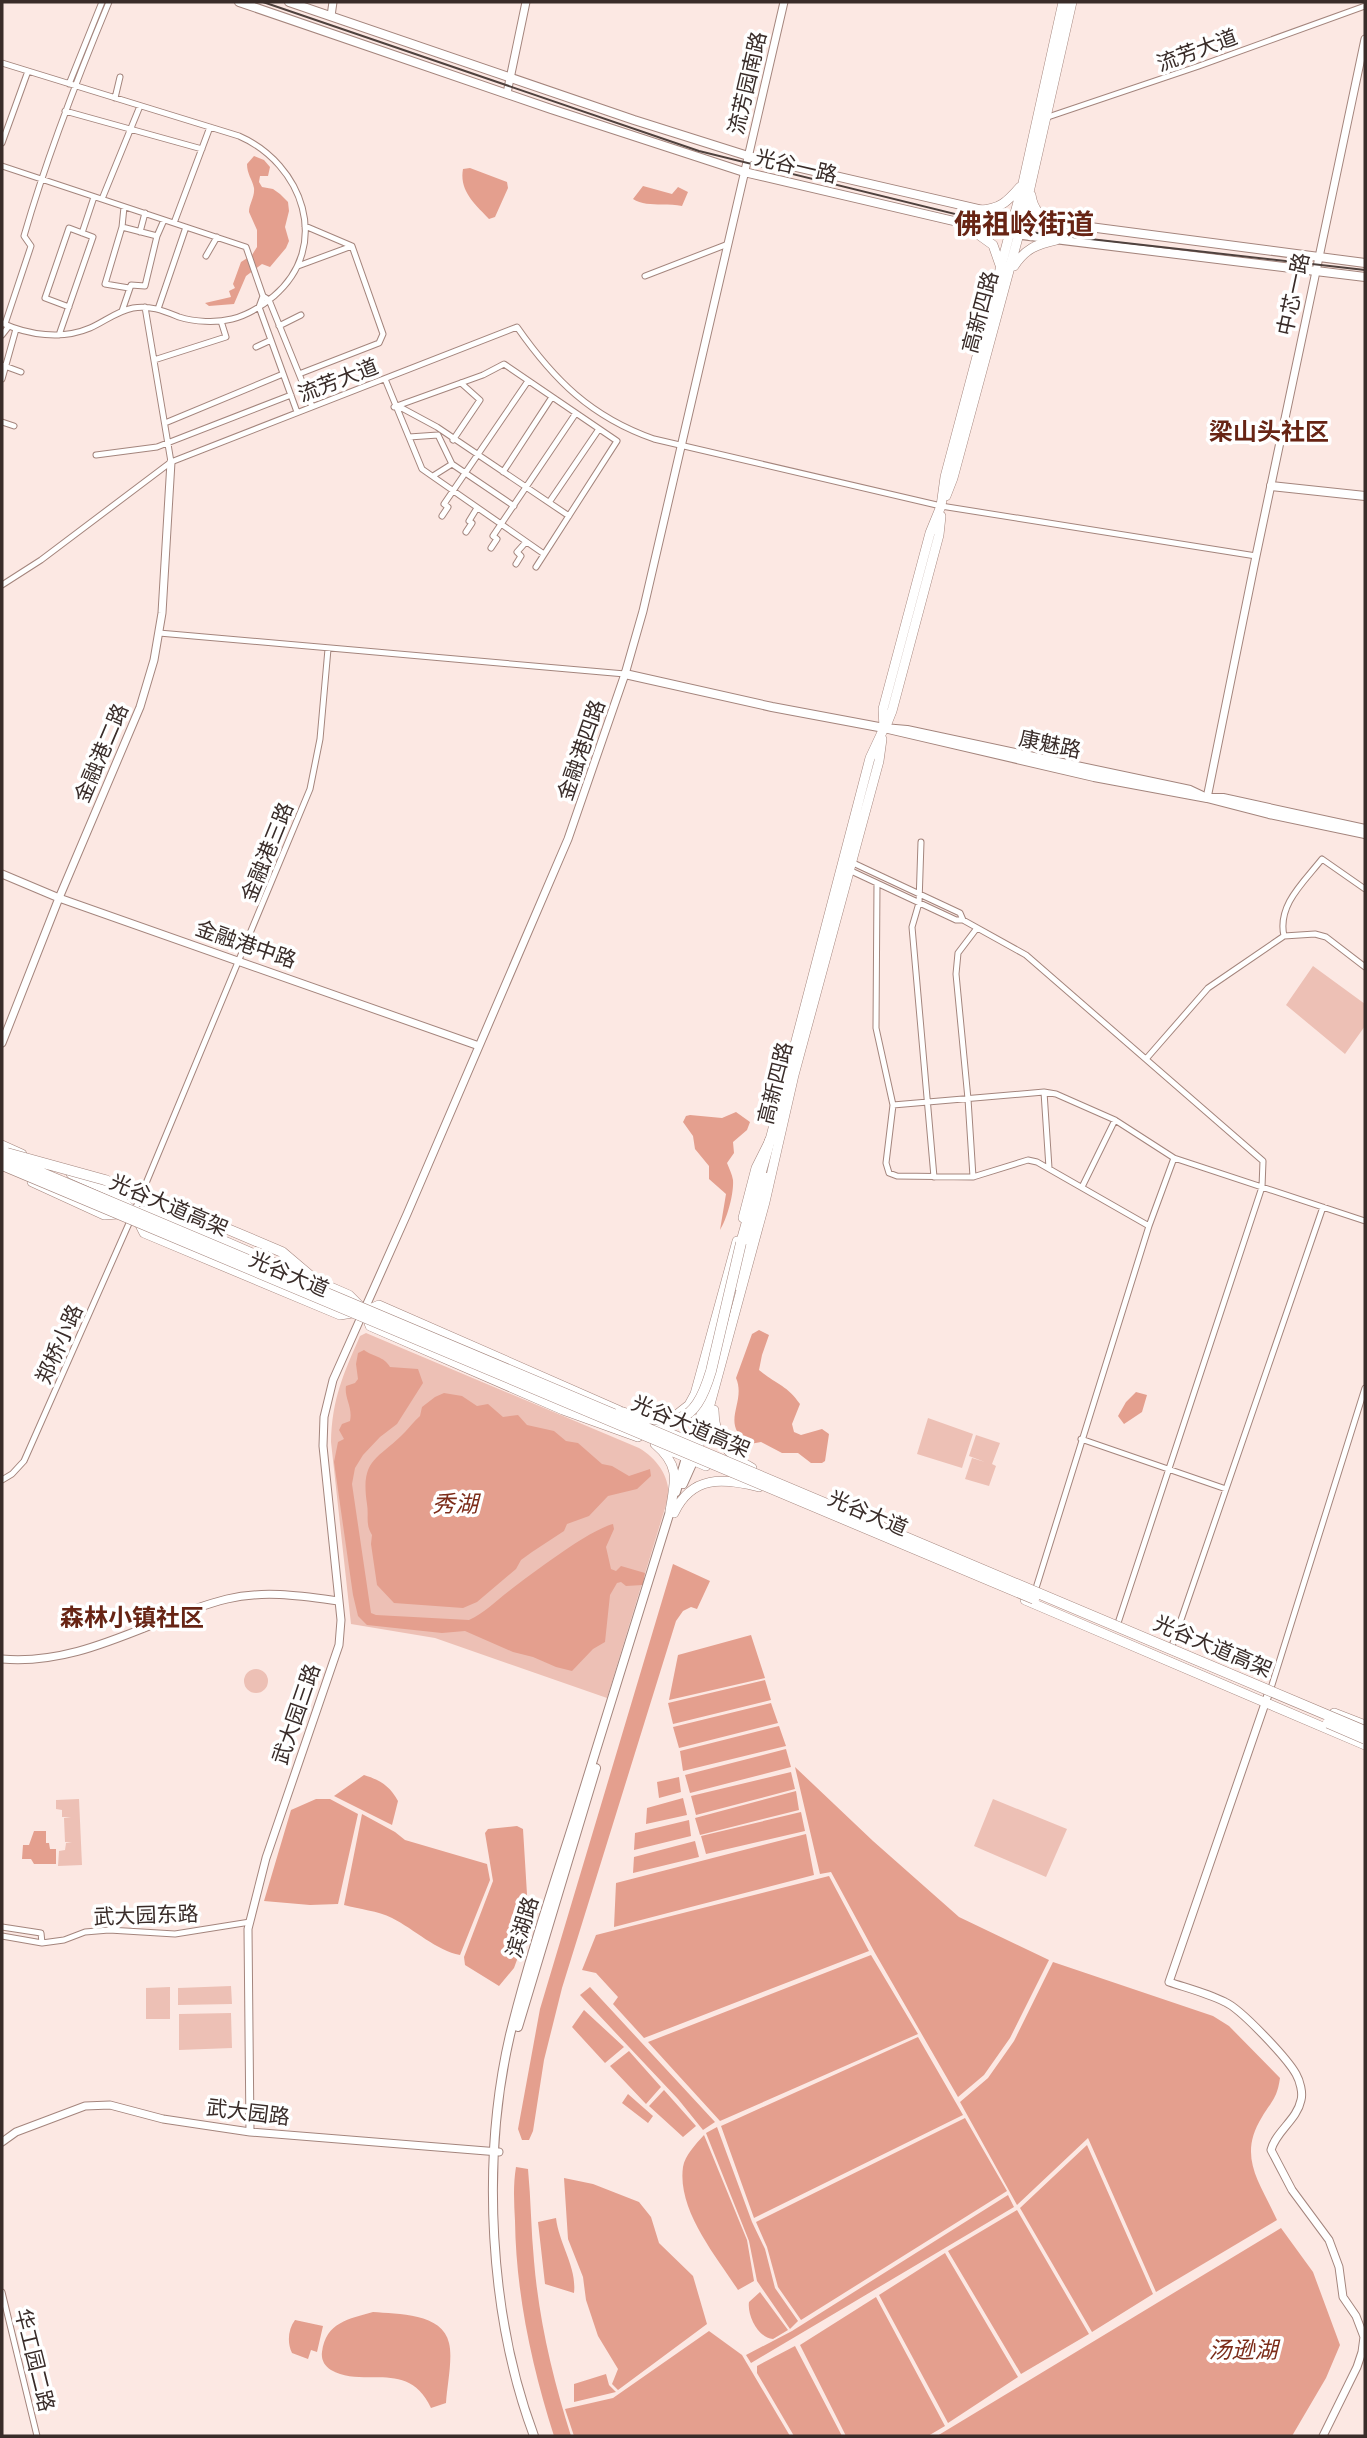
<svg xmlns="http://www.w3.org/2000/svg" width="1367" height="2438" font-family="'Space Grotesk','Noto Sans SC',sans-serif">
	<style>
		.green { fill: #edc0b5 }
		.water { fill: #e49f8e }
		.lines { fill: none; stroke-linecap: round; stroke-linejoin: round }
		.minor-casing { stroke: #a4857d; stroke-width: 7 }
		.tertiary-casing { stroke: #a4857d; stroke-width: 9 }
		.secondary-casing { stroke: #a4857d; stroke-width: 10 }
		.primary-casing { stroke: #a4857d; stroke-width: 10 }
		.trunk-casing { stroke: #a4857d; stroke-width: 11 }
		.minor { stroke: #fff; stroke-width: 5 }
		.tertiary { stroke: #fff; stroke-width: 7 }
		.secondary { stroke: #fff; stroke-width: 8 }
		.primary { stroke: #fff; stroke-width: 9 }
		.trunk { stroke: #fff; stroke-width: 10 }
		.tram { stroke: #4f423e; stroke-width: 2 }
		.trunk-bridge-casing { stroke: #a4857d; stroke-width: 11; stroke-linecap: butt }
		.trunk-bridge { stroke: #fff; stroke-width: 10 }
		.labels { text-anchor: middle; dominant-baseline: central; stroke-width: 7; stroke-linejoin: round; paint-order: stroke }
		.street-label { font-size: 21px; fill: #392c29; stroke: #fff }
		.water-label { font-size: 23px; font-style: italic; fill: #7c2c19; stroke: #fff }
		.quarter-label { font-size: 24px; font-weight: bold; fill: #672414; stroke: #fff }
		.district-label { font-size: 28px; font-weight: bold; fill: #672414; stroke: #fff }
	</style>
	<rect width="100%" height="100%" fill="#fce8e3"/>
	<path class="green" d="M1313,966L1365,1004V1026L1345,1054L1286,1005Z
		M366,1333L639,1448C657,1459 668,1474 669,1495L607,1698L435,1638L351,1624L331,1442C332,1399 343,1375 360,1336Z
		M928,1418L973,1434L962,1468L917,1454Z
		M976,1435L1000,1443L992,1464L996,1466L989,1486L965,1479L972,1458L985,1462L969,1456Z
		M244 1681a12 12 0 1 1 24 0a12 12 0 1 1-24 0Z
		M79,1799L82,1865L58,1866L59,1851L65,1850L66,1843L72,1842H65L64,1818L71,1817H62V1810L56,1809V1800Z
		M993,1799L1067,1829L1046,1877L974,1846Z
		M231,1986L232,2004L178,2005V1988Z
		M170,1987V2019H146V1988Z
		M231,2013L232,2048L179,2050V2014Z"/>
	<path class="water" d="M254,156L264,160L270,167L268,176H260L259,182L262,187L273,189L280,194L288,202L289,211L285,227L289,241L286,248L270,267L262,264L246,276L234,304L209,306L205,303L231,297L229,291L235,288L233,284L241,262L252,255L257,247V230L249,212C249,204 255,197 254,188C252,179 247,174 247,164Z
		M470,168L507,182L508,188L495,217L489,219C475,204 459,191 463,169Z
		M643,186L672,194L678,187L688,192L682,206C667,202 646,208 633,199Z
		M736,1112L750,1122L747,1130L733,1142L734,1153L727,1163C729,1168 732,1174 733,1180C734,1194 727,1219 720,1230L726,1194L709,1179V1166L695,1149L693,1136L683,1122L686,1116L690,1115L722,1118Z
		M759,1330L769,1335L762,1355L759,1370C776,1384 787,1385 800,1404L792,1424L794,1432L801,1435L822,1429L829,1434L825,1461L822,1463H811L798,1453H782L761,1442L750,1444C718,1424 747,1403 736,1378L752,1334Z
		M364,1350C373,1357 384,1356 390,1367L418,1369L423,1383L397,1424L380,1437L363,1455L355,1468L352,1484L371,1613L376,1615L469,1620C484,1613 496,1601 509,1591C531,1574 589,1530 613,1524L614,1529L606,1547L611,1569L616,1571L621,1566L645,1573L643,1585L626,1586L621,1582L617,1583L610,1595L605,1642L593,1649L572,1671L556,1667L533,1657L513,1652L465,1631L442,1633L367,1625L358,1616L353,1595L334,1462L338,1442L344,1439L339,1430L342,1424L350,1421C353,1407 344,1398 346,1386L355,1383L358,1379L356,1364L358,1353Z
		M1136,1392L1147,1395L1142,1412L1124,1424L1118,1416L1126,1402Z
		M444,1393L462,1396L477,1406L488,1404L503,1417L518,1415L527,1425L554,1431L566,1441L578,1443L602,1464L612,1466L629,1476L650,1469L651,1476L637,1489L608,1496L589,1516L567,1524L564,1531L532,1552L521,1560L516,1569L477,1602L463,1608L394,1603L377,1585L371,1544L372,1535C365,1524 369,1516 367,1504C360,1458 378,1460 405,1432C410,1427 414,1421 420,1416L422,1407L435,1397Z
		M673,1564L710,1581L697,1609L691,1607L683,1611L676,1621L562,1988L544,2060L533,2131L529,2140H522L518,2129L540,2009Z
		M751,1635L765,1678L669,1700L678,1655Z
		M765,1680L771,1700L673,1724L668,1703Z
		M771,1703L778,1723L679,1748L673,1727Z
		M779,1726L786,1746L683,1771L680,1751Z
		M786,1749L791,1767L690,1793L685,1775Z
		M795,1767L873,1841L959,1917L1049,1960L1010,2038L984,2075L958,2097L875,1953L831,1872L820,1874Z
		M791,1772L795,1789L696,1815L691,1796Z
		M364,1775C380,1780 390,1786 398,1801L392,1825L334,1796Z
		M679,1777L681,1792L659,1798L657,1782Z
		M796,1791L799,1810L700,1835L695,1818Z
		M683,1798L687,1815L646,1824L647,1808Z
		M316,1799H330L358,1814L338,1904L310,1905L264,1901L291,1810Z
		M801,1812L805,1831L706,1854L701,1836Z
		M362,1814L395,1832L405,1840L487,1864L490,1880L460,1955C437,1951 414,1929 392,1918C378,1911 359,1909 344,1905Z
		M689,1820L691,1836L634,1850L635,1833Z
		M517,1826L523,1829L529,1927L514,1968L499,1986L465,1965L464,1957L493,1881L485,1833L488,1829Z
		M34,1831H46V1843H49L50,1849H56V1864H34L31,1859H22L23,1845H29Z
		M806,1834L814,1875L614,1927L616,1883Z
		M695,1841L699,1857L633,1873L634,1857Z
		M829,1876L869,1951L644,2038L613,2004L618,1997L596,1973L582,1970L596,1935Z
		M871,1955L918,2034L720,2121L648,2042Z
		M1053,1962L1213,2016L1229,2026L1280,2078C1277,2099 1272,2100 1262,2117C1237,2157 1260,2182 1277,2220L1156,2292L1088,2138L1017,2205L960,2102L988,2078L1014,2041Z
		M590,1987L715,2122L703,2130L678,2099L580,1995Z
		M584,2010L624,2047L605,2063L572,2027Z
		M918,2037L963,2115L754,2218L721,2126Z
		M629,2051L661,2087L646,2104L610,2066Z
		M664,2090L696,2126L683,2137L649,2106Z
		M628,2094L653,2116L648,2123L622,2103Z
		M965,2118L1007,2191L801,2320L778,2287L767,2247L756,2222Z
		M717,2127L752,2222L765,2249L775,2288L798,2321L790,2329L757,2281L749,2241L706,2133Z
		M704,2135L747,2240L754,2281L738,2290C716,2256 677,2210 683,2167C685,2155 696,2144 704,2135Z
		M1087,2145L1153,2294L1092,2332L1020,2208Z
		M516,2167L528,2169C531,2200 531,2231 534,2261C539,2321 553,2379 571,2436H554C532,2367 516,2294 515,2221C514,2203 513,2185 516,2167Z
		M564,2178L593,2184L639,2202L651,2217L659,2243L693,2276L707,2324L618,2390L612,2384L618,2369L598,2336L586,2300L583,2277L568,2239Z
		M1008,2195L1014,2207L751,2363L746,2355L792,2331Z
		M1017,2210L1089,2334L1021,2374L948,2251Z
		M556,2218C559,2244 577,2267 574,2293L545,2284L538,2222Z
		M1281,2228L1313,2272L1340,2345L1326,2378L1292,2436H937Z
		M945,2253L1018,2377L948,2423L879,2295Z
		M760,2292L788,2330L773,2339C758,2338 747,2315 749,2302Z
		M876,2297L945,2426L928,2436H846L800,2345Z
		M373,2312C397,2314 443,2313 449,2343C453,2358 447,2386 446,2403L431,2408C408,2358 364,2389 331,2370C324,2366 321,2359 322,2352C326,2322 349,2319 373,2312Z
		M295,2320L323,2326L317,2352L311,2350L308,2359L292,2353C287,2343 288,2329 295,2320Z
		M709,2331L742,2355L790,2436H574L565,2409L613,2398Z
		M795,2346L842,2436H794L757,2373V2366Z
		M606,2374L609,2385L616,2392L574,2402V2384Z"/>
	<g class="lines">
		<defs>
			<path id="minor" d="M2,63L239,136C303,164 332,246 274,296C262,306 248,315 232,319C216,323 195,322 179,317C164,311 150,305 133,308C117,311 104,322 90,328C62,340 28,335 2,323
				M69,84L102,2
				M115,98L120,77
				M65,111L202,149
				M1045,118L1199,66L1365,6
				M2,143L28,71
				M2,166L246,247L263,296L269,300L312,406
				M102,199L140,106
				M124,207L122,227L105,284L129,288
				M174,223L210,127
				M122,227L157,236
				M140,232L145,213
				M82,233L94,197
				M206,256L217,237
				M298,266L352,246
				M645,276L728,244
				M263,296L259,307L297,412
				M145,307L171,462
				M158,309L186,227
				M122,311L131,285L145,286L157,236L164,220
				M5,324L31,246L24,236C47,156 77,79 109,2
				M279,326L301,315
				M2,335L9,326
				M59,335L93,237L69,228L45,298L69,307
				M256,347L271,340
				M154,360L226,337L221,321
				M2,365L21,372
				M299,374L379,343L383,334L352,246L305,226
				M2,379L16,329
				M385,379L422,469L544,554
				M398,406L437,427L569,516
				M394,407L483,375L504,364L617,441L536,567
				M2,422L14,426
				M165,423L283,374
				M409,437L438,435L452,464L514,506
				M453,440L480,400L461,383
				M96,455L157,447L291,395
				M503,472L552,397
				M433,476L452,464
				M550,501L599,429
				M442,516L448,507L444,504L528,381
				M466,532L472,523L469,521L477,508
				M491,548L497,539L493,536L576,413
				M516,564L521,556L517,552L526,542
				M2,585L41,560L171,462L517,327C554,380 591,417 654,439L941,506L1256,556
				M159,633L625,674
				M921,842L919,903L912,927L934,1177
				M851,862L960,913L963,920
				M849,870L956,920H963L1026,955L1263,1161L1262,1187L1118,1623
				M877,883L876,1028L893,1105L886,1163L889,1173L897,1176L973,1177L1028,1160L1037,1162L1149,1226
				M1284,936C1277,905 1304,882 1322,859L1365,889
				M1146,1059L1208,988L1284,936L1315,934L1326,937L1365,967
				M1044,1092L1049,1168
				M893,1105L1044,1092L1056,1094L1115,1120L1174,1158L1365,1221
				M973,1177L968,1099L956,974L958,953L977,928
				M1082,1187L1115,1120
				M1081,1439L1226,1489
				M2,1480L12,1474L24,1461L134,1212L310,789L320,739L328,649
				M1036,1588L1149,1226L1174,1158
				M1172,1646L1323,1207
				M1271,1688L1365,1388
				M2,1927L41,1933L42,1943
				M2,1936L42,1943L64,1940L85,1932L109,1930L175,1934L250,1922
				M2,2292L37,2436"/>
			<path id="tertiary" d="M331,16L333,2
				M507,93L526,2
				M1207,798L1256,556L1365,39
				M2,874L59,898L479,1046
				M2,1043L59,898L140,707L154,660L162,613L171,462
				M2,1659C84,1666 150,1618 227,1599C264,1590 302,1596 339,1601
				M1270,1689L1169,1982C1187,1988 1207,1993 1225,2002C1241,2009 1287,2058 1296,2074C1300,2081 1303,2093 1301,2100C1297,2120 1276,2131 1271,2150L1292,2190L1329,2240L1339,2267L1343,2297L1356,2316L1364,2337L1362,2352L1357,2367L1323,2436
				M250,2132L248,1929L266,1858L339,1645L341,1620L323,1446L324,1417L333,1380L407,1214L568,839L625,674L643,611L784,2
				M2,2142L16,2132L85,2106L110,2105L163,2119L250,2132L499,2152"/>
			<path id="secondary" d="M239,2L551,109L744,172L1005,233L1365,277
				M289,2L634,120L748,156L1013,217L1365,263
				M1271,486L1365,496
				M625,674L772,707L884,728
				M884,728L907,730L1190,790L1207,798L1094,777Z
				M1365,829L1223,798H1207L1269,814L1365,834
				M683,1484L696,1455
				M676,1492L688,1451
				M518,2027L596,1768
				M534,2436C489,2316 481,2160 510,2035C528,1962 552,1890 575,1818C607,1713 640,1609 672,1505"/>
			<path id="primary" d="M1031,195C1033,209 1041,219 1055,223
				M980,210C1000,209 1007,202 1020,187
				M961,222L993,245L1000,265
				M1014,266C1025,249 1037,244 1056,240
				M946,496L953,478L1023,219L1072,2
				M886,726L892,711L939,535L941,516
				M2,1145L22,1154
				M71,1174L114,1193L134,1212L153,1210L349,1295L365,1311L370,1326L563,1410L638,1437
				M32,1182L104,1215L119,1214
				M743,1218L756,1168L770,1140L870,758L884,728L883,709L930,533L941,506L945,477L1023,183L1063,2
				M138,1221L144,1233L340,1315L365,1311L379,1305L625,1413
				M737,1286L765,1177
				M714,1410C714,1438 727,1455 752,1468
				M675,1416L689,1405L695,1394L737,1241
				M638,1419L686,1440
				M692,1442L710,1387
				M655,1444C681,1466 675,1481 670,1511
				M699,1445L765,1202L794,1075L879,761L882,739
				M671,1451L706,1466
				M674,1513C692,1475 723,1478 759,1487
				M1025,1600L1365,1745
				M1334,1713L1365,1725"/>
			<path id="trunk" d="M218,1225L282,1252L315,1280
				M741,1243L770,1140"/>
		</defs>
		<use href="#minor" class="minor-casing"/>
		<use href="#tertiary" class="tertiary-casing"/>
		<use href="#secondary" class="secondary-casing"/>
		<use href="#primary" class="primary-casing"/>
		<use href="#trunk" class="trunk-casing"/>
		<use href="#minor" class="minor"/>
		<use href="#tertiary" class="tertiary"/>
		<use href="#secondary" class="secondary"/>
		<use href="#primary" class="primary"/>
		<use href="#trunk" class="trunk"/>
		<path class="tram" d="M263,2L699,151L1028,232L1365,270"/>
		<defs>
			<path id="trunk-bridge" d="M7,1153L105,1180L218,1225
				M2,1156L1365,1731
				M2,1165L1034,1599
				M620,1412C673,1424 693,1431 711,1371L741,1243
				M1328,1723L1365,1739"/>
		</defs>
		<use href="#trunk-bridge" class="trunk-bridge-casing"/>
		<use href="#trunk-bridge" class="trunk-bridge"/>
	</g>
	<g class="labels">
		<g class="street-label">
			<text transform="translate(1197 50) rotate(-20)">流芳大道</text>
			<text transform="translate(747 83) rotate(-77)">流芳园南路</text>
			<text transform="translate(796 166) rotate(13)">光谷一路</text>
			<text transform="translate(1293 294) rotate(-78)">中芯一路</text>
			<text transform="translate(980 312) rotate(-75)">高新四路</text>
			<text transform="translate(338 380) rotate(-21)">流芳大道</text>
			<text transform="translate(1050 744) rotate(12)">康魅路</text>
			<text transform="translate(581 750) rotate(-71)">金融港四路</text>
			<text transform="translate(101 753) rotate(-67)">金融港二路</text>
			<text transform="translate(267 852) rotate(-68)">金融港三路</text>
			<text transform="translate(246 944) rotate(19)">金融港中路</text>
			<text transform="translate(775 1083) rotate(-76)">高新四路</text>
			<text transform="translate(169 1205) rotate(23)">光谷大道高架</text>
			<text transform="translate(289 1274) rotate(23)">光谷大道</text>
			<text transform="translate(59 1344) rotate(-66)">郑桥小路</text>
			<text transform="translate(691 1426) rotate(23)">光谷大道高架</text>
			<text transform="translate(868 1513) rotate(23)">光谷大道</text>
			<text transform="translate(1213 1646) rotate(23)">光谷大道高架</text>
			<text transform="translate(296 1714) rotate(-71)">武大园三路</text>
			<text transform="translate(146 1915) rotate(-2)">武大园东路</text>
			<text transform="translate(522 1927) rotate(-73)">滨湖路</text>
			<text transform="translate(248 2112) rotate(7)">武大园路</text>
			<text transform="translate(35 2360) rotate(76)">华工园二路</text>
		</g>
		<g class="water-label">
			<text x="455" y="1504">秀湖</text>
			<text x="1243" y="2350">汤逊湖</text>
		</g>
		<g class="quarter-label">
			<text x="1269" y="431">梁山头社区</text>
			<text x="132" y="1617">森林小镇社区</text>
		</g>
		<g class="district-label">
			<text x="1024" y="224">佛祖岭街道</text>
		</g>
	</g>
	<rect width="1367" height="2438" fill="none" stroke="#392c29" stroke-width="7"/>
</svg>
